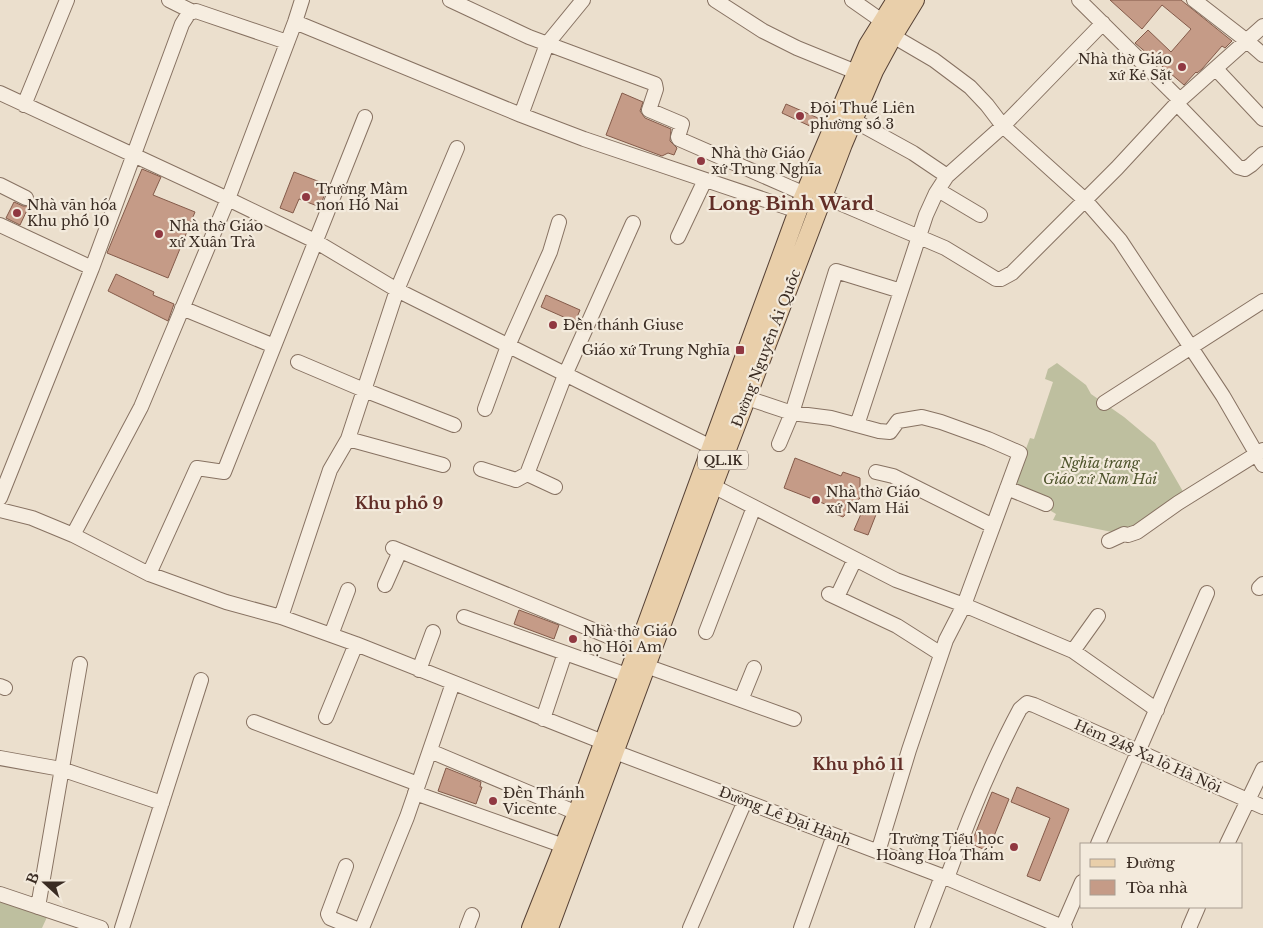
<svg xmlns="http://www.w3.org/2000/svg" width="1263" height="928" font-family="'Libre Baskerville',serif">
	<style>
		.cemetery { fill: #bebf9f }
		.building { fill: #c59b87; stroke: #845b4a }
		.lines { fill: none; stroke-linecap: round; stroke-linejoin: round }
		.minor-casing { stroke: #877262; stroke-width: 16 }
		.major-casing { stroke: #564135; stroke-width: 20 }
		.minor { stroke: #f6ede0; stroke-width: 14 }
		.major { stroke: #e9cfaa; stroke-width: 18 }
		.poi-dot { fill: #903841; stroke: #f3eadc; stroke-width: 2 }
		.labels { text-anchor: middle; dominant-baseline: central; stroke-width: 4.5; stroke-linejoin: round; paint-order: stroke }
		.shield { fill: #f3eadc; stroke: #72655a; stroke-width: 1 }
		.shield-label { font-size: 12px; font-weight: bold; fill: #3a2c23 }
		.poi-label { font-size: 14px; fill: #3a2c23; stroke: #f3eadc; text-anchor: start }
		.street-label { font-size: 14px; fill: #3a2c23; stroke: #f3eadc }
		.park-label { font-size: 14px; font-style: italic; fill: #4e542c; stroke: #f3eadc }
		.quarter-label { font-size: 16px; font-weight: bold; fill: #622e27; stroke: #f3eadc }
		.district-label { font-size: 19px; font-weight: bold; fill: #622e27; stroke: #f3eadc }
	</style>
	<rect width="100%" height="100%" fill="#ebdfcd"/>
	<path class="cemetery" d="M1057,363L1086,385L1091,394L1124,417L1155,443L1185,495L1135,529L1117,533L1053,520L1056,514L1051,511L1049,501L1012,486L1030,438L1034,439L1053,382L1045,379L1048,369Z
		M0,898L48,915L42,928H0Z"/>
	<path class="building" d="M1110,0H1181L1232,41L1225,48L1222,46L1202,69L1197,73L1196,72L1184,85L1135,43L1148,30L1171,52L1191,29L1162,5L1142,29Z
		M622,93L643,102L640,111L645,118L671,129L670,141L677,148L674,155L668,153L662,156L606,135Z
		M786,104L818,118L814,128L782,113Z
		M142,169L161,177L153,195L195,212L168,278L107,253Z
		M294,172L328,185L320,207L299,199L293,213L280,208Z
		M14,202L23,206H29L20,225L6,218Z
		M116,274L154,292L153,295L174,304L168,321L108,291Z
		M546,295L580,310L575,322L541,307Z
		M795,458L841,476L843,472L860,478V498L843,517L828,511L830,506L784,488Z
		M864,507L877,512L868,535L854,530Z
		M519,610L559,625L554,639L514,624Z
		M446,768L481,782L480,787H482L476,804L438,791Z
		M1017,787L1069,809L1040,881L1027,876L1050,818L1011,802Z
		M992,792L1009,799L988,851L971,844Z"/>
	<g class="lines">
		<defs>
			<path id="minor" d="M169,0L193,12
				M450,0L529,37L655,84L656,89L649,110L682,124L678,137L679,139L805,194
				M715,0L763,31L797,48L856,72
				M852,0L882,21
				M1079,0L1180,100
				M1194,0L1247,41L1263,55
				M295,22L521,115L584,139L798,211
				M893,36L934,60L970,87L987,105L1003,126L1085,200L1120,240L1223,396L1263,465
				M1216,69L1263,119
				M0,93L228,199L315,241L397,290L711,447
				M1177,104L1238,167L1245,169L1251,165L1263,154
				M24,105L67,0
				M521,115L547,44L583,0
				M853,120L913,153L947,176
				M0,185L26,198
				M938,190L980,215
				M823,196L945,248L996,279H1001L1012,273L1117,168L1180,100L1263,26
				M0,225L92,268
				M678,237L705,180
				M182,308L274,346
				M298,362L364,390L454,425
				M747,398L792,413L831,418L879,431L890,432L898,421L922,417L941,422L988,439L1020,453L964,605L946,640L909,750L878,852
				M1104,403L1263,301
				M485,409L508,346L550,252L559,222
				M857,425L926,215L936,193L947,176L1003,126L1103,23
				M348,439L443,465
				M779,444L792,413L836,271L901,291
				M481,469L516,480L527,474L565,375L633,223
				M876,472L893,476L993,526
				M527,474L555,487
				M713,486L896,580L964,605L1073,651L1157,710
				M1007,488L1046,504
				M0,498L92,268L182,24L189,13L196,11L287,42
				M0,510L32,518L73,535L149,574L226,602L281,617L356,644L603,742
				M73,535L141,407L228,199L295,22L302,0
				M1109,541L1124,534L1128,535L1137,532L1178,503L1263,450
				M393,548L637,648
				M149,574L197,468L224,472L365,117
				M385,585L400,551
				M1259,588L1263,584
				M829,594L897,626L941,654
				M837,597L855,559
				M281,617L330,470L348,439L397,290L457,148
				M464,617L627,675
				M706,632L754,507
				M331,635L348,590
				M1073,651L1098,616
				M646,666L794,719
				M419,670L433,632
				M0,686L5,688
				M741,700L754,668
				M326,717L356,644
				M543,719L565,653
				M254,722L418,784
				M430,751L577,813
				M615,752L942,876L1065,928
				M0,758L61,769L162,803
				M415,793L564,846
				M1098,844L1207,593
				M1227,844L1263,769
				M346,866L328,914L330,918L354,928
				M947,878C968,820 991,763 1020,709L1027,703L1034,705L1263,807
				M0,894L101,928
				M38,907L80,664
				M122,928L201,680
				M362,928L407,817L453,683
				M467,928L472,915
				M690,928L745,801
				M801,928L834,835
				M922,928L942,876
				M1062,928L1082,882
				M1189,928L1198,907"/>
			<path id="major" d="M531,928L586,790L800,205L868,45L896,0
				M549,928L713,486L843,144L874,71L893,36L915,0"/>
		</defs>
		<use href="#minor" class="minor-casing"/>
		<use href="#major" class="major-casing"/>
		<use href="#minor" class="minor"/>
		<use href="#major" class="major"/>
	</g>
	<g class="poi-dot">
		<circle cx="1182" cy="67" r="5"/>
		<circle cx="800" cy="116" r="5"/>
		<circle cx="701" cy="161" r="5"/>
		<circle cx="306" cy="197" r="5"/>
		<circle cx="17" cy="213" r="5"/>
		<circle cx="159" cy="234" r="5"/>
		<circle cx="553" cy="325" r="5"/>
		<rect x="735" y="345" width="10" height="10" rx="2.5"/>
		<circle cx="816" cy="500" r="5"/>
		<circle cx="573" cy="639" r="5"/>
		<circle cx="493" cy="801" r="5"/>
		<circle cx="1014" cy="847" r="5"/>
	</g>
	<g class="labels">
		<rect class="shield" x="698" y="450.5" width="50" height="19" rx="4"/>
		<g class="shield-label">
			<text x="723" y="460">QL.1K</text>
		</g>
		<g class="poi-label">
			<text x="1172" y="59" text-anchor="end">Nhà thờ Giáo<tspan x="1172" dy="16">xứ Kẻ Sặt</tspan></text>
			<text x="810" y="108">Đội Thuế Liên<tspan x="810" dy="16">phường số 3</tspan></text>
			<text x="711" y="153">Nhà thờ Giáo<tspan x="711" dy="16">xứ Trung Nghĩa</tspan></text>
			<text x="316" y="189">Trường Mầm<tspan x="316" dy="16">non Hố Nai</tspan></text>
			<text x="27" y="205">Nhà văn hóa<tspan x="27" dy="16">Khu phố 10</tspan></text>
			<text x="169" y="226">Nhà thờ Giáo<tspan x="169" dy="16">xứ Xuân Trà</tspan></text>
			<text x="563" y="325">Đền thánh Giuse</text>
			<text x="730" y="350" text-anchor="end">Giáo xứ Trung Nghĩa</text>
			<text x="826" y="492">Nhà thờ Giáo<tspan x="826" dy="16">xứ Nam Hải</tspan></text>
			<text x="583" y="631">Nhà thờ Giáo<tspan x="583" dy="16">họ Hội Am</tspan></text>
			<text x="503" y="793">Đền Thánh<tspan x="503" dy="16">Vicente</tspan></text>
			<text x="1004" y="839" text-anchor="end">Trường Tiểu học<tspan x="1004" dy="16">Hoàng Hoa Thám</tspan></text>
		</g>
		<g class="street-label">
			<text transform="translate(766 348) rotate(-69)">Đường Nguyễn Ái Quốc</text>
			<text transform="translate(1148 756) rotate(24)">Hẻm 248 Xa lộ Hà Nội</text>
			<text transform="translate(785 816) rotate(21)">Đường Lê Đại Hành</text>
		</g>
		<g class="park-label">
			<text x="1100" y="463">Nghĩa trang<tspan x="1100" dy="16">Giáo xứ Nam Hải</tspan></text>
		</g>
		<g class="quarter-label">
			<text x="399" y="503">Khu phố 9</text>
			<text x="858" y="764">Khu phố 11</text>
		</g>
		<g class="district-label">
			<text x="791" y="203">Long Binh Ward</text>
		</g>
	</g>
	<rect x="1080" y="843" width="162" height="65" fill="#f3eadc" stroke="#a99e92"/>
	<rect x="1090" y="859" width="25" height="8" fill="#e9cfaa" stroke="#a99e92"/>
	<text x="1126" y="868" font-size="15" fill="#3a2c23">Đường</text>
	<rect x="1090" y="880" width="25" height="15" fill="#c59b87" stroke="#a99e92"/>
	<text x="1126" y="893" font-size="15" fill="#3a2c23">Tòa nhà</text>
	<g transform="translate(45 883) rotate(291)" stroke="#f3eadc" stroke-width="4" paint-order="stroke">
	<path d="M0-4L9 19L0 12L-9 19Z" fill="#3a2c23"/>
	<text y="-8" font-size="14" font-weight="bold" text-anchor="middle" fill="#3a2c23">B</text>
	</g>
</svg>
